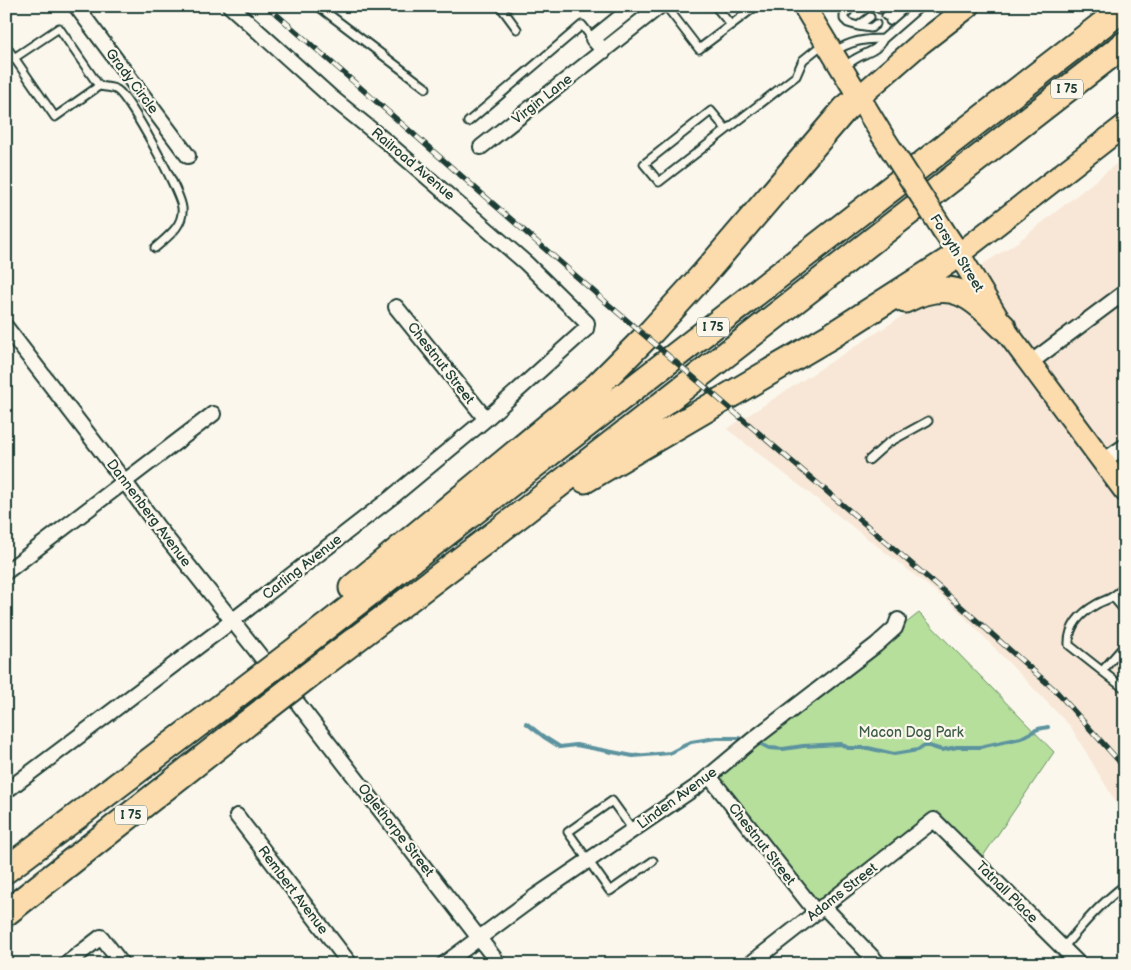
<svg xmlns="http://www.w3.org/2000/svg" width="1131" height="970" font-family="'Balsamiq Sans',sans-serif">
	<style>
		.built { fill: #f8e7d6 }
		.green { fill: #b6df9c; stroke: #6a8e68 }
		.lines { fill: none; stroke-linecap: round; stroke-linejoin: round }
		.stream { stroke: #5c939f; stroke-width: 4 }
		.lane-casing { stroke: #1f3d34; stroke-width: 11 }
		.street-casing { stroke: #1f3d34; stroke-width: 18 }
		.primary-casing { stroke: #1f3d34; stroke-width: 25 }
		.highway-casing { stroke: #1f3d34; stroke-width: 29 }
		.lane { stroke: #fbf7ec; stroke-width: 7 }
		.street { stroke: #fbf7ec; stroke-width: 14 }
		.primary { stroke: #fcdcac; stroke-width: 21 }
		.highway { stroke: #fcdcac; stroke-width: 25 }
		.rail-casing { stroke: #1f3d34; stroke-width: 5.5 }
		.rail { stroke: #fbf7ec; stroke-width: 4; stroke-dasharray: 11; stroke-linecap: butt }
		.primary-bridge-casing { stroke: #1f3d34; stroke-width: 25; stroke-linecap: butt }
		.highway-bridge-casing { stroke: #1f3d34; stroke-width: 29; stroke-linecap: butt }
		.primary-bridge { stroke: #fcdcac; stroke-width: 21 }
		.highway-bridge { stroke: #fcdcac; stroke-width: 25 }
		.labels { text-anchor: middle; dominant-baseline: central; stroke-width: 4.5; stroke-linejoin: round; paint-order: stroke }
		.shield { fill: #fbf7ec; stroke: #61756b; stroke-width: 1 }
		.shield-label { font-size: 12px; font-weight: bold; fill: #1f3d34 }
		.street-label { font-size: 14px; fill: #1f3d34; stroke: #fbf7ec }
		.park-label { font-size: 14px; fill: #3d5d49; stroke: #fbf7ec }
	</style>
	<rect width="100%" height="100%" fill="#fbf7ec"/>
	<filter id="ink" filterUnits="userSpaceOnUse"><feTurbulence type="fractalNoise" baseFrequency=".02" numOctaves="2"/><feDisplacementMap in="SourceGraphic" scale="10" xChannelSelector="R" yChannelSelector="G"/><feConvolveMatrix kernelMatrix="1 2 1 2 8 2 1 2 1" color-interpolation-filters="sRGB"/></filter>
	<g filter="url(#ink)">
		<path class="built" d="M1125,157V818L1071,727L953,605L727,429L1019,241Z"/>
		<path class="green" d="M919,613L1054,752L977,865L933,819L816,913L710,776Z"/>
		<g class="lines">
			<path class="stream" d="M526,723L544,737L560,747L576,745L633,756L670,753L691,742L716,738H739
				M761,744L769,748L783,749L803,746L841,744L848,748H868L894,754L918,750L923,746H929L942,750L957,747H980L1021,738L1038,729L1048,727"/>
			<defs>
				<path id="lane" d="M318,6L426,88
					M500,6L517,29
					M666,6L699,49L756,6
					M715,6L731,25
					M880,9L883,6
					M848,11L844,15V19L848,23L858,26L870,17
					M886,16L897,6
					M890,21L907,6
					M858,26L871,28L876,24
					M6,46L55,117L99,86L59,28L14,58
					M834,52C850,41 864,39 883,39
					M844,67C848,64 853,60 857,58C867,52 878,51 883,39L921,6
					M99,86C104,87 113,87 117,90C130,98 181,193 182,208C184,226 167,237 155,248
					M468,122L582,25L593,39
					M726,129L711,111L644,164L659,182L796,76L803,60L823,44
					M1117,298L1125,308
					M869,460L888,443L928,421
					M1113,597L1125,611
					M1125,645L1102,671L1121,686L1125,683
					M1102,671L1069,645C1068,625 1081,613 1097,604C1102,601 1108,600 1112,597C1117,594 1121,590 1125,587
					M633,830L612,801L568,832L610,891L653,861
					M1063,948C1082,925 1101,903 1125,885"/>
				<path id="street" d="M76,6L188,156
					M604,51L593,39L634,6
					M481,147L660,6
					M396,307L486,419
					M6,327L125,482L157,526L293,697L499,964
					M1030,363L1125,292
					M1103,461L1125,446
					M6,572L213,414
					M709,776L816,912
					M6,791L232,621L392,497L486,419L586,329L587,323L526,263L388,143L331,97L230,6
					M237,816L350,964
					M823,906L879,964
					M66,964L101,937L122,964
					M444,964L536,896L696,787L751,741L876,645L895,628L898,620
					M750,964L934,820L1079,964"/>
				<path id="primary" d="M804,6L882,135
					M859,97L920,44L969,6
					M943,230L959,254L1003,327L1125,491
					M959,254L1125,125"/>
				<path id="highway" d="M905,300C952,277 970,294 1003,327
					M585,480L831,336L959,254
					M352,588L597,386L652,331L704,274L845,109L859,97
					M301,646L1125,7
					M318,668L521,514L1125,44
					M6,870L238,694
					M6,913L255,717"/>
			</defs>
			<use href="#lane" class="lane-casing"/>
			<use href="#street" class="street-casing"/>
			<use href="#primary" class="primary-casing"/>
			<use href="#highway" class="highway-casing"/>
			<use href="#lane" class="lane"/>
			<use href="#street" class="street"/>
			<use href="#primary" class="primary"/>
			<use href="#highway" class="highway"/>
			<defs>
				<path id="rail" d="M267,6L616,311L948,595L1056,691L1118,760L1125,770"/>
			</defs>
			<use href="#rail" class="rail-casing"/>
			<use href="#rail" class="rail"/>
			<defs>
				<path id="primary-bridge" d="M882,135L943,230"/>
				<path id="highway-bridge" d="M238,694L301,646
					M255,717L318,668"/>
			</defs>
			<use href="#primary-bridge" class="primary-bridge-casing"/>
			<use href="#highway-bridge" class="highway-bridge-casing"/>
			<use href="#primary-bridge" class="primary-bridge"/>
			<use href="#highway-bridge" class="highway-bridge"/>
		</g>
	</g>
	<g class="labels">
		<g class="shield">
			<rect x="1051" y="79.5" width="32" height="19" rx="4"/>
			<rect x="697" y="317.5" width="32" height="19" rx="4"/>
			<rect x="115" y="805.5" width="32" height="19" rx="4"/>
		</g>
		<g class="shield-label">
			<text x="1067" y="89">I 75</text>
			<text x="713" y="327">I 75</text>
			<text x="131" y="815">I 75</text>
		</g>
		<g class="street-label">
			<text transform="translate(132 81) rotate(53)">Grady Circle</text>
			<text transform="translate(542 99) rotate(-38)">Virgin Lane</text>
			<text transform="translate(413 164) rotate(40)">Railroad Avenue</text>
			<text transform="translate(957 253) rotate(58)">Forsyth Street</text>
			<text transform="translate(441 363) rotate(52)">Chestnut Street</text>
			<text transform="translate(149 513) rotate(53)">Dannenberg Avenue</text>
			<text transform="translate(302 567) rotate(-38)">Carling Avenue</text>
			<text transform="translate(677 798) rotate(-36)">Linden Avenue</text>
			<text transform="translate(396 830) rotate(52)">Oglethorpe Street</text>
			<text transform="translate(762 844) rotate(52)">Chestnut Street</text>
			<text transform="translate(293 890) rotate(53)">Rembert Avenue</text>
			<text transform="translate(842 892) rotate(-38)">Adams Street</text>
			<text transform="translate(1007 892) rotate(45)">Tatnall Place</text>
		</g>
		<g class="park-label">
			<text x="911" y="732">Macon Dog Park</text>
		</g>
	</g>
	<rect width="1131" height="970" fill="none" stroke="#fbf7ec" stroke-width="25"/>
	<rect x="12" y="12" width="1106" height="945" fill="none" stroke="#1f3d34" stroke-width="2" filter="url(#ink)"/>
</svg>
